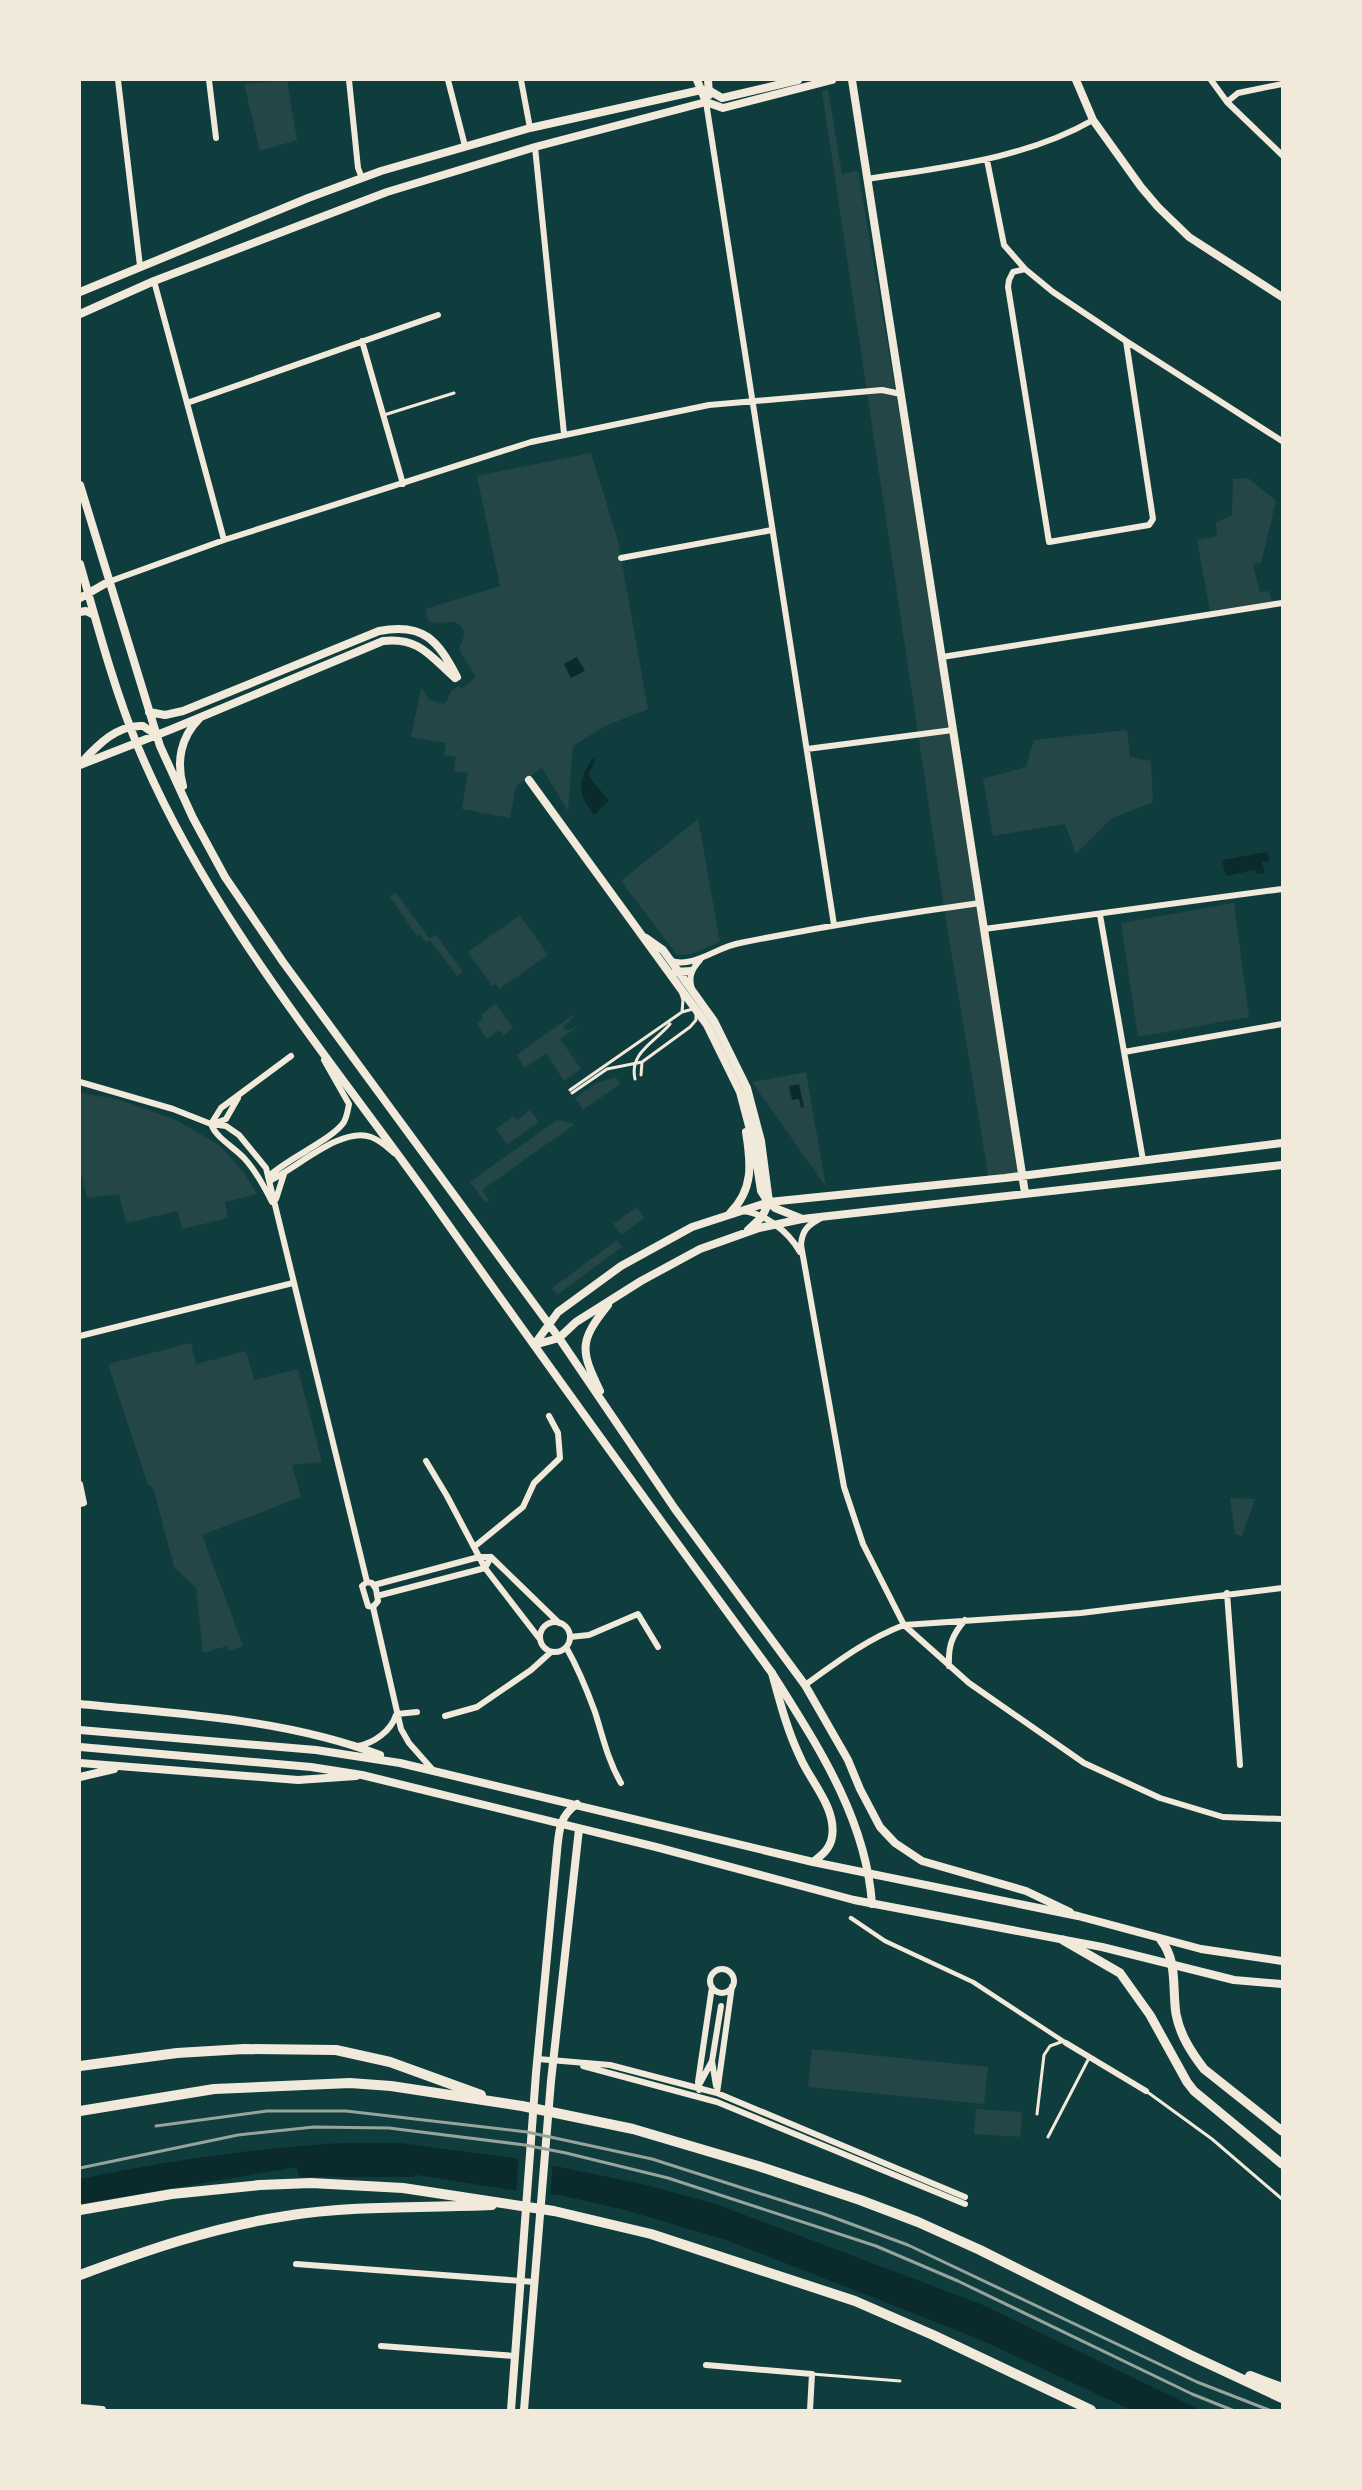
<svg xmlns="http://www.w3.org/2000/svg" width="1362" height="2490" font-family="'Titillium Web',sans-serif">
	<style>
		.green { fill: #244646 }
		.water { fill: #0a2a2b }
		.pier { fill: #0f3d3e }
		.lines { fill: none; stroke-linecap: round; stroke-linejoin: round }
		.service { stroke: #f1e9da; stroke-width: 3 }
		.pedestrian { stroke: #f1e9da; stroke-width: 4.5 }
		.minor { stroke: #f1e9da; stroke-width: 6 }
		.tertiary { stroke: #f1e9da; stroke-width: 8 }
		.secondary { stroke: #f1e9da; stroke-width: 8 }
		.primary { stroke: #f1e9da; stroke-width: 9 }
		.motorway { stroke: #f1e9da; stroke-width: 10 }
		.rail { stroke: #97a49c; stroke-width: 3 }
	</style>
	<rect width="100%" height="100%" fill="#0f3d3e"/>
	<path class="green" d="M287,80L297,140L260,151L244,84Z
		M828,89L842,174L858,171L955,742L1022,1176L989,1180L946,921L822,91Z
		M591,453L618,541L648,709L605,726L573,746L568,811L542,768L516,786L510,818L462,809L468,773L454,771L456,757L444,755L446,743L411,737L421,688L430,700L445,704L451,691L458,686L462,689L476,677L459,650L465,633C454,612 445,628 429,621L425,609L500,586L477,476Z
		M1248,478L1276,501L1261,563L1253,564L1260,592L1269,591L1272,602L1210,611L1197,540L1217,536L1216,523L1232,515L1233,479Z
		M1127,730L1130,757L1151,761L1153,802L1112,818L1076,854L1065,824L993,836L983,779L1026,767L1034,740Z
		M698,819L720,942L691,954L677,955L621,881Z
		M396,893L430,939L436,935L463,972L457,976L430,940L426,942L420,934L417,936L390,897Z
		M1234,903L1249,1017L1138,1037L1121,923Z
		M520,915L548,955L499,989L496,984L492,986L468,952Z
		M496,1004L513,1028L503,1036L499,1030L487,1039L477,1024L483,1019L481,1015Z
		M573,1015L574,1017L563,1027L566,1031L580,1025L560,1039L581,1069L564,1081L546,1053L525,1068L516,1055Z
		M806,1072L826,1187L752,1082Z
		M616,1077L620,1084L583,1110L575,1098L596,1083Z
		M80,1093L117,1099L176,1120L219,1145L243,1171L257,1194L225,1202L228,1218L182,1229L178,1211L126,1223L119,1194L87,1198L80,1169Z
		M530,1110L539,1122L507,1145L496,1129L514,1116L517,1120Z
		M557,1120L575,1124L482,1190L489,1200L485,1202L470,1182Z
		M637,1207L644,1218L621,1235L613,1224Z
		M617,1240L622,1247L557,1295L552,1288Z
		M191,1343L196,1364L246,1351L254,1380L298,1369L322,1462L292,1465L301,1497L202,1535L243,1646L228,1651L227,1646L203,1653L196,1588L174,1567L153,1487L148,1485L108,1364Z
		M1230,1498L1255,1499L1242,1536L1235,1534Z
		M812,2049L988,2067L984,2104L808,2087Z
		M976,2109L1022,2112L1020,2137L974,2134Z"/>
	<path class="water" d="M577,657L585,671L571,678L564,664Z
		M593,758L595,761L588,775L609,801L594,815C577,793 577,781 593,758Z
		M1267,852L1270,861L1262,862L1265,873L1257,874L1255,870L1226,876L1222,860Z
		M799,1084L804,1107L801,1108L799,1099L792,1100L789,1086Z
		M342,2143H400L521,2159L642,2184L716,2204L983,2305L1200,2410H1131L979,2339L726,2240L625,2210L560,2195L511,2190L417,2175L413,2177H299L297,2167L80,2204V2179C167,2161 253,2148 342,2143Z"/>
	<path class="pier" d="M519,2155L553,2162L550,2197L516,2194Z"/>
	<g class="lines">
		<path class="service" d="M384,415L454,393
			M681,994L683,1000L682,1012
			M641,1075L642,1062L690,1027L696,1020V1013
			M635,1079C629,1053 654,1043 670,1024
			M570,1090L682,1012L693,1009
			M572,1093L607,1069L642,1062
			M1146,2091L1212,2139L1282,2199
			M1037,2114L1044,2055L1050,2046L1061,2042
			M1048,2137L1089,2058
			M812,2374L900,2381"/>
		<path class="pedestrian" d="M851,1918L885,1941L973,1982L1066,2043"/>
		<path class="minor" d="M118,80L140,266
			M209,80L216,138
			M349,80L358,168L362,178
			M448,80L465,146
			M521,80L530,128
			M1211,80L1227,102L1282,155
			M706,102L834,925
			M1227,102L1238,93L1282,84
			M535,147L564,434
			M987,160L1004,245L1025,269L1053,292L1126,341L1282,441
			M868,179C944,167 1025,159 1093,120
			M1025,269L1013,272L1009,280L1008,287L1049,542L1149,525L1153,519L1126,341
			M154,281L224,540
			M362,341L403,484
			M187,403L438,315
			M621,558L772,530
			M108,582L224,540L531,442L709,405L882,390L901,394
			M942,657L1282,603
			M807,749L953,730
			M1100,915L1143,1160
			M984,929L1282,889
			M671,961C695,968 716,947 740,943C820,927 900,914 980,903
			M692,989C688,976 692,969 700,960
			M1124,1052L1282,1024
			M80,1082L173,1109L211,1124L226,1126L239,1135L266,1168L367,1582
			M216,1123L226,1119L238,1098
			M268,1177C286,1159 332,1140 344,1122C347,1116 348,1110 349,1104L324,1060
			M269,1181C296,1169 341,1126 371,1137C380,1140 387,1147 394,1153
			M276,1199L284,1174
			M272,1202C264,1186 256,1171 244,1158C234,1147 216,1138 211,1124L221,1108L291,1056
			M742,1211C765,1213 789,1232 800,1252
			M821,1218C808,1225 802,1230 801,1245L844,1487L863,1544L904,1625L969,1683L1084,1763L1160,1798L1223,1817L1282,1819
			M80,1336L293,1283
			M426,1461L447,1496L485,1568L539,1638
			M80,1484L84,1503L80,1504
			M474,1547L523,1507L534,1483L560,1458L558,1433L549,1416
			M367,1582L372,1583L376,1589L378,1601L373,1607L368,1606L362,1586Z
			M374,1585L479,1557H491L559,1623
			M1227,1593L1240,1765
			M377,1596L485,1568L491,1557
			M373,1607L401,1729L409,1743L432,1769
			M540 1637a15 15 0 1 1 30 0a15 15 0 1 1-30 0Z
			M570,1637L589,1635L638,1614L658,1647
			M566,1647C578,1668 587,1690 595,1712C603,1737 608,1761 621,1783
			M949,1666C948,1646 952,1635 965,1620
			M805,1685C837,1662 867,1639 904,1625L1081,1613L1282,1588
			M397,1714L417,1712
			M445,1716L477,1707L531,1670L551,1652
			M358,1746C374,1743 391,1731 396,1715
			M710 1981a12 12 0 1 1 24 0a12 12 0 1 1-24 0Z
			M1066,2043L1146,2091
			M538,2059L610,2065L717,2093L965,2197
			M583,2066L717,2102L965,2204
			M699,2085L712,2061
			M716,2086L712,2061L721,2006
			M699,2090L698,2082L712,1987
			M717,2093L732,1986
			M296,2264L535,2282
			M381,2346L515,2356
			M706,2365L812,2374L810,2410"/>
		<path class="tertiary" d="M697,80L706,102
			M708,80L709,95
			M852,80L1025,1193
			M1076,80L1093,120L1141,187L1158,207L1189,237L1282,297
			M80,485L160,746L193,818L225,877L283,962L559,1338L675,1509L805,1685L848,1760L860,1789L880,1827L895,1843L922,1861L1026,1891L1070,1912
			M80,564C97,624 114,689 138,747C207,912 324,1051 428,1196C541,1356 656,1515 772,1673C817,1745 866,1818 872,1904
			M80,598L108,582
			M80,612L86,611L94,615
			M149,712L165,715L183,711L379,631C424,622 438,641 457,677
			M81,763C97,746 117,724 143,726L155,734
			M80,765L172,729L383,641C419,637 430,656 455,678
			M529,780L707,1025L740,1092L754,1145L761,1191L766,1199L775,1208L800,1218
			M183,786C176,761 181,737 199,719
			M646,938L663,950L714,1021L747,1088L761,1141L769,1202L762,1217L748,1230
			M676,972L691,971
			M730,1213C754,1189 751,1163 746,1132
			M534,1345L558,1312L621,1266L692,1227L769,1202L1005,1178L1282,1143
			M534,1345L559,1338L576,1322L641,1281L700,1249L759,1228L802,1219L1282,1165
			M600,1391C580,1350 579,1341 608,1305
			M80,2408L102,2410
			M511,2410L536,2073L557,1851C559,1832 559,1816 577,1804
			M524,2410L551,2081L579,1829"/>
		<path class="secondary" d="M80,292L308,198L381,171L530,128L701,90L710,91L722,98L798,80
			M80,314L154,281L387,192L535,147L706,102L723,108L832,80
			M772,1673C780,1702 787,1730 800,1757C810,1781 837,1808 832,1837C830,1849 822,1855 813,1862
			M80,1704C179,1714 286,1719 380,1755
			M80,1730L316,1750L400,1763L813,1862L1078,1916L1201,1949L1282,1961
			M80,1747L311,1767L362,1775L656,1847L854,1900L1102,1947L1234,1980L1282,1984
			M80,1763L298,1780L356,1776
			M80,1777L114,1769"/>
		<path class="primary" d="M1063,1940L1120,1973L1150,2015L1187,2082L1194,2091L1282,2164
			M1161,1940C1178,1962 1172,1988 1176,2014C1180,2035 1191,2052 1204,2069L1282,2131"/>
		<path class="motorway" d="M80,2066L177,2053L244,2049L336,2050L390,2062L481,2095
			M80,2111L214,2089L350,2083L391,2086L522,2106L633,2129L758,2166L860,2200L918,2222L980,2250L1190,2355L1282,2398
			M80,2210L172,2194L260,2185L311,2183L403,2188L554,2211L651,2234L855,2301L933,2335L1091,2410
			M80,2275C147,2250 214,2227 286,2216C352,2205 425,2208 492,2205
			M1250,2376L1282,2388"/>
		<path class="rail" d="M156,2126L267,2111H346L527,2132L652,2159L824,2214L908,2245L1197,2382L1269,2410
			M80,2168L238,2135L314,2127L389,2128L525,2145L566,2153L668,2178L876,2246L958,2281L1192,2394L1232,2410"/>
	</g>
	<rect width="1362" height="2490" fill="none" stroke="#f1e9da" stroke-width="162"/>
</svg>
